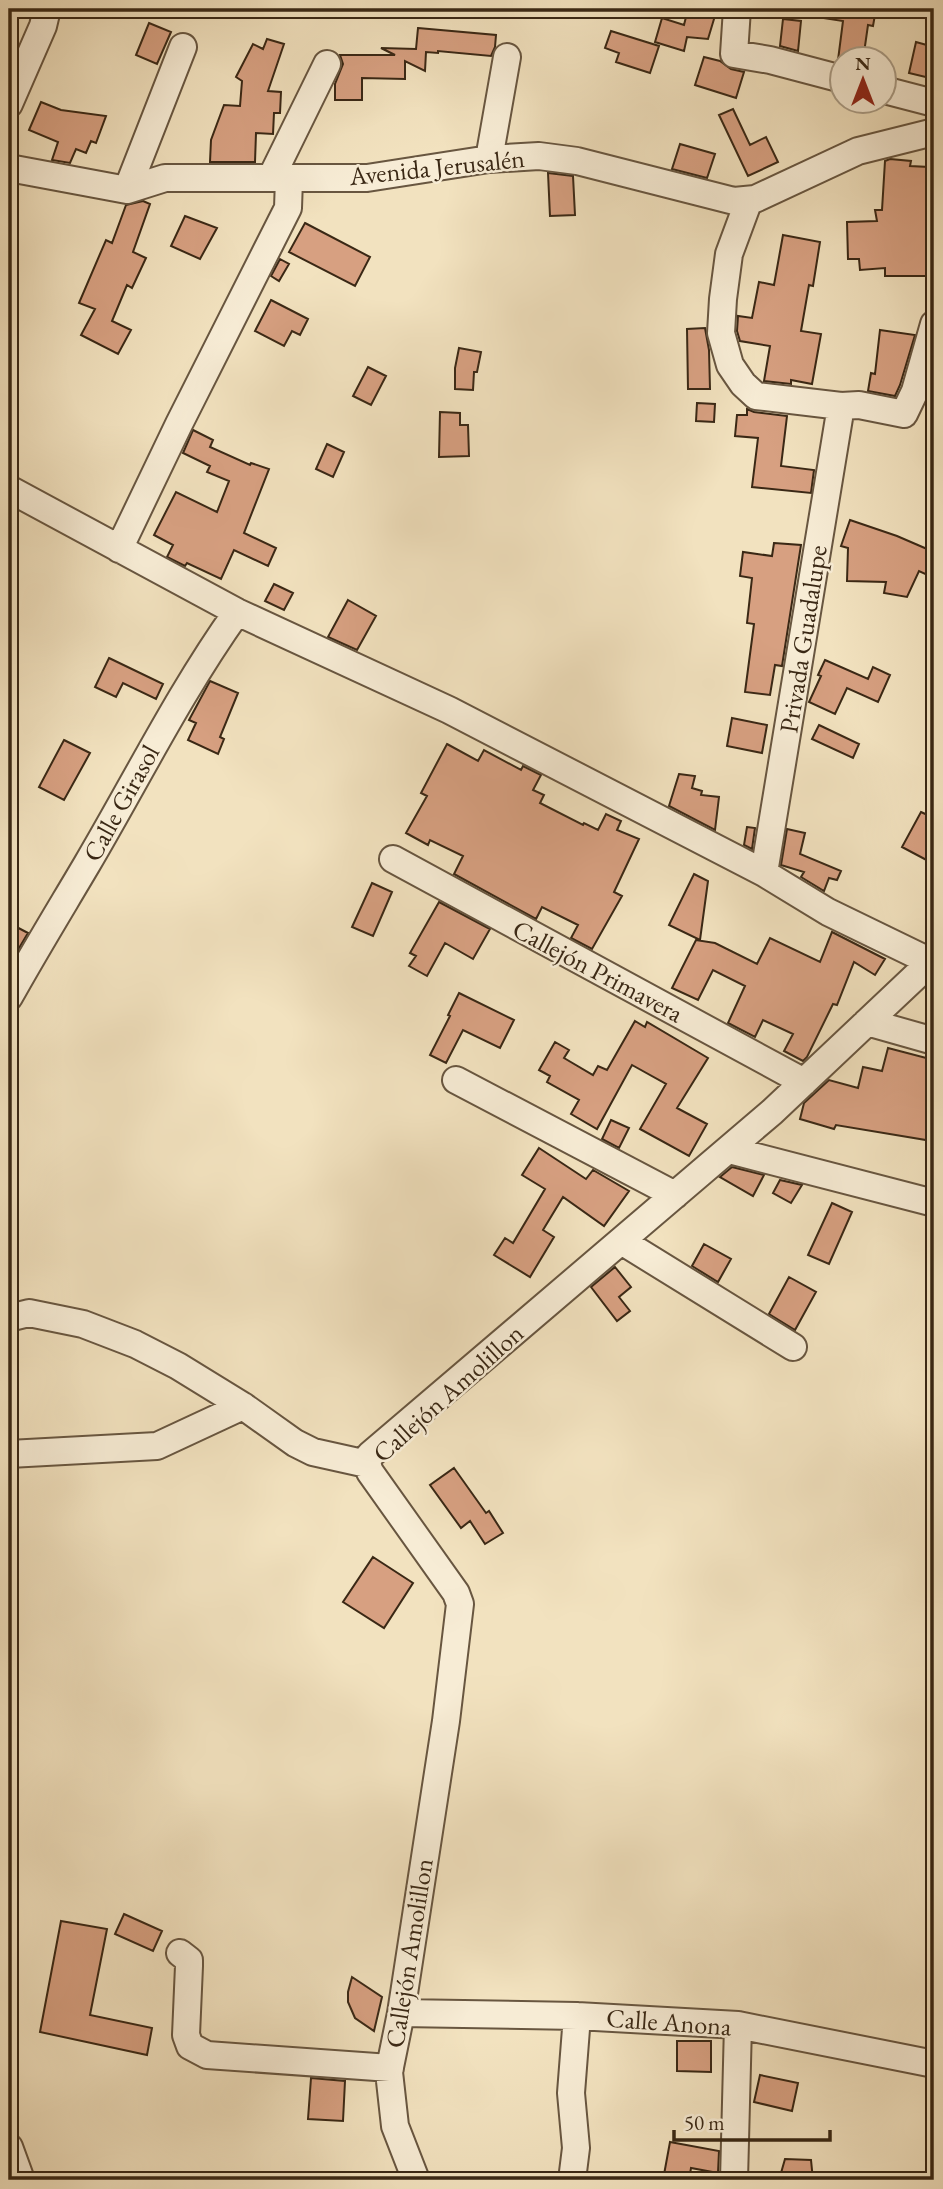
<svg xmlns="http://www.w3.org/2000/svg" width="943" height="2189" font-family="'EB Garamond',serif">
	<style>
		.building { fill: #d7a081; stroke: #3a2815; stroke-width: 2 }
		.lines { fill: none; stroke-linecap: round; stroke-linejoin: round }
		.minor-casing { stroke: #685640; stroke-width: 30 }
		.minor { stroke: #f7ecd5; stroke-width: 26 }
		.labels { text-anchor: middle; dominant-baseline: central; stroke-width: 5; stroke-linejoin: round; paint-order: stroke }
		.street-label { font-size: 26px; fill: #3a2815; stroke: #f7ecd5 }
	</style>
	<rect width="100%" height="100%" fill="#f2e2bf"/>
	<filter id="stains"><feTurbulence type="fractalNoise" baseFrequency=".00286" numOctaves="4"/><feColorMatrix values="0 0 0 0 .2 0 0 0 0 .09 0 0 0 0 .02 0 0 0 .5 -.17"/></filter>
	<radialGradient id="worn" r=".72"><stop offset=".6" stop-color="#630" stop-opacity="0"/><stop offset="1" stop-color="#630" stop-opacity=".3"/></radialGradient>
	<path class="building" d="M688,9H717L708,39L687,37L684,51L655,42L662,18L684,25Z
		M824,9H876L873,26L868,25L863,60H838L843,21L823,18Z
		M783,19L801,21L798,51L780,46Z
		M149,23L171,32L157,64L136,55Z
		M418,28L496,35L495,47L491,56L438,51V53L426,52L425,71L405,61V79L362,78V100H335V84L343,64L340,55H395L381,48L416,49Z
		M611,31L659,46L650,73L616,62L619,53L605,48Z
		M267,39L284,44L268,91L281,92L280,113H274L273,134L256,133L255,162H210L211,140L224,105L240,106L242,81L236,77L253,44L263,49Z
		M916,42L934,47V79L909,73Z
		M704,57L720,61L731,69L744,72L736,98L695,85Z
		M41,102L61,110L106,116L96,143L91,141L86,153L76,149L70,163L52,160L58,142L29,130Z
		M733,109L750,145L766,137L778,162L748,176L719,115Z
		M680,144L715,154L707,178L672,169Z
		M890,159L911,161L910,166L929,167L927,194L934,195V250H930V276H885V268L860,270L859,259H848L847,222L877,221L875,210H882L885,161Z
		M548,173L573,176L575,215L550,216Z
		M143,201L150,204L133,252L146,258L132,288L127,285L112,321L131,330L118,354L81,335L95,309L79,303L106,240L112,243L126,205Z
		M185,216L217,228L200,259L171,246Z
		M305,223L370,257L355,286L289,252Z
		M783,235L820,242L813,286L809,285L801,331L821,334L812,384L791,380V384L764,381L770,346L740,341L737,331L738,316L752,318L759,282L774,285Z
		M280,259L289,264L279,281L271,276Z
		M271,300L308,319L300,335L292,331L284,346L255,331Z
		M705,328L709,350L710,389H688L687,329Z
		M880,330L915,335L900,385L895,396L868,391L871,373L875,374Z
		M459,348L481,352L477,372H474L473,390L455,389V368Z
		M368,367L386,376L371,405L353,396Z
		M697,403L715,404L714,422L696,421Z
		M747,409L754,412L787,416L781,466L814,470L811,493L752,487L758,438L735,436L737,415H747Z
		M440,412L460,413V425H468L469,456L439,457Z
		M193,430L213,440L210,447L250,465L251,463L269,469L244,533L276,548L268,566L234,550L221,579L187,563L185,566L167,557L173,545L154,535L176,492L217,512L229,481L207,472L210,466L183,453Z
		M327,444L344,452L333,477L316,469Z
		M850,520L897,536L934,552V578L919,571L907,597L884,593L886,582L847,581L848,548L841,546Z
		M774,543L801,545L782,666L775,665L770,695L745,692L754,624L747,623L752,578L740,576L743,552L772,556Z
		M274,584L293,593L284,610L265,601Z
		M348,600L376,616L357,650L328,637Z
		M109,658L163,684L156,699L123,683L116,697L95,687Z
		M825,660L868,679L873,667L890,675L878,702L847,688L835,714L809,702L821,676L818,675Z
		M210,681L238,693L220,737L224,739L218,754L188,740L196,723L189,720Z
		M732,718L767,725L762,753L727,746Z
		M819,725L859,744L853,758L812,739Z
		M64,740L90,753L64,800L39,787Z
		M447,744L478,761L484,750L521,770L523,766L541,775L533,790L544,795L540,803L583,825L584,823L598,830L606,814L621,821L617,830L639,839L614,892L622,896L592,949L571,938L578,925L542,907L536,919L454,874L463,856L430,840L428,845L406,833L427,796L421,793Z
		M679,774L695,776L692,788L702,791L701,795L719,797L715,830L669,806Z
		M921,812L934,818V864L902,847Z
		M747,827L755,828L752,849L744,845Z
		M787,829L805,833L800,854L841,871L837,880L829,878L824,891L801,877L804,872L781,865Z
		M694,874L708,881L700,940L669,925Z
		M372,883L392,892L373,936L352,927Z
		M439,902L490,929L473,959L445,943L427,976L409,966L416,956L410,953Z
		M9,923L28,933L9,965Z
		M832,932L885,959L875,975L854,962L837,1005L833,1004L807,1057L803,1061L784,1051L793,1034L763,1020L755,1037L728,1023L745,986L713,970L698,1000L672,988L696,940L715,943L757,964L770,938L820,962Z
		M459,993L514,1020L500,1048L463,1030L446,1063L430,1055L450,1016L448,1015Z
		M635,1021L645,1027L647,1022L708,1058L677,1108L707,1124L689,1156L640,1129L666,1084L632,1065L597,1129L571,1114L579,1100L547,1082L550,1076L539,1070L555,1042L569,1050L564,1058L593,1075L598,1066L607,1070Z
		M888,1048L934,1060V1126L932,1141L836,1125L834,1129L800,1119L804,1103L829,1080L858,1088L863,1067L882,1071Z
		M611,1120L629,1128L619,1148L602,1139Z
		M539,1148L586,1179L593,1170L629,1191L604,1226L563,1197L543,1230L554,1237L530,1277L494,1255L505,1238L513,1243L545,1189L522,1175Z
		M732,1167L764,1175L753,1196L720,1177Z
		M780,1180L802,1185L791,1203L773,1193Z
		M832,1203L852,1212L829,1264L808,1255Z
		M704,1244L731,1259L718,1282L692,1266Z
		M615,1267L631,1287L619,1297L630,1311L617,1321L591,1287Z
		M789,1277L816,1292L795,1330L769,1314Z
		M454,1468L486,1513L489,1511L503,1533L485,1544L470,1521L461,1528L430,1485Z
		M373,1557L413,1583L384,1628L343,1602Z
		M124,1914L162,1931L153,1951L115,1934Z
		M61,1921L107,1929L90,2015L152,2028L147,2055L40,2032Z
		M352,1977L382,1997L374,2031L355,2018L348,2002V1992Z
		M677,2041H711V2072L677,2071Z
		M760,2075L798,2083L792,2111L754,2102Z
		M311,2078L345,2081L343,2121L308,2119Z
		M670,2142L719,2151L718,2173L691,2168L689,2180H663Z
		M785,2159L811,2160L813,2180H779Z"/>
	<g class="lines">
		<defs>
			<path id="minor" d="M737,9L734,54L770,60L842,79
				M884,90L934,103
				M9,104L43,26L47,9
				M489,159L507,57
				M9,168L127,190L165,178H367L489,159L539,156L577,161L734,201L755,199L858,151L934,132
				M271,178L327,64
				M127,190L183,47
				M749,200L729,254L723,299L721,333L730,365L743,384L756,396L841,406L859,405L904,414L915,391L934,324
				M9,489L237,612L449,710L764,873L828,912L931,962
				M119,549L179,424L288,208L289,179
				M393,859L804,1082
				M764,873L841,406
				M9,997C34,952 61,908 87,864C137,779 180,692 237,612
				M867,1022L934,1041
				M456,1080L675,1195
				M729,1150L934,1203
				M623,1242L793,1347
				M9,1318L29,1313L83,1324L135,1344L178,1366L243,1406L295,1443L313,1452L367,1464
				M9,1454L157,1446L243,1406
				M180,1953L189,1960V1966L186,2035L190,2046L207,2055L390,2068
				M401,2013L577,2016L738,2025L934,2064
				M9,2147L21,2180
				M416,2180L395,2126L389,2072L401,2013L446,1721L460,1604L456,1593L370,1472L367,1464L370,1455L772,1112L934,959
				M572,2180L576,2148L571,2093L577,2016
				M734,2180L738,2025"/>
		</defs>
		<use href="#minor" class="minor-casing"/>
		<use href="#minor" class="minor"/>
	</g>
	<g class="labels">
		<g class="street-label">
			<text transform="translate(437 167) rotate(-6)">Avenida Jerusalén</text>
			<text transform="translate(803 639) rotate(-81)">Privada Guadalupe</text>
			<text transform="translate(121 803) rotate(-61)">Calle Girasol</text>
			<text transform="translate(598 971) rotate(28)">Callejón Primavera</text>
			<text transform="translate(448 1393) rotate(-42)">Callejón Amolillon</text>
			<text transform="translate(409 1953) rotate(-81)">Callejón Amolillon</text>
			<text transform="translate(669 2022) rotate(4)">Calle Anona</text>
		</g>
	</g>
	<rect width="943" height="2189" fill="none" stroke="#f2e2bf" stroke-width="35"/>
	<rect x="10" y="10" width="922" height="2168" fill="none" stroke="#3a2815" stroke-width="3.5"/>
	<rect x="18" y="18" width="908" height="2154" fill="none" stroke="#3a2815" stroke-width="2"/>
	<g transform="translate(863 80)"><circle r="33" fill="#f7ecd5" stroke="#ab9e88" stroke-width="2"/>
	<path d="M0-5L12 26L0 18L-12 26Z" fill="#8f2418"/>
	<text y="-10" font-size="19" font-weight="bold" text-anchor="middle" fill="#3a2815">N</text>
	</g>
	<path d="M674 2130v10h156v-10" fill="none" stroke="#3a2815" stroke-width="3.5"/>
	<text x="684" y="2130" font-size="21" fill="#3a2815" stroke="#f7ecd5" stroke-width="5" paint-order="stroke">50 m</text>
	<rect width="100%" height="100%" filter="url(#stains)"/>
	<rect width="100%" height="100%" fill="url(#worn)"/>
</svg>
